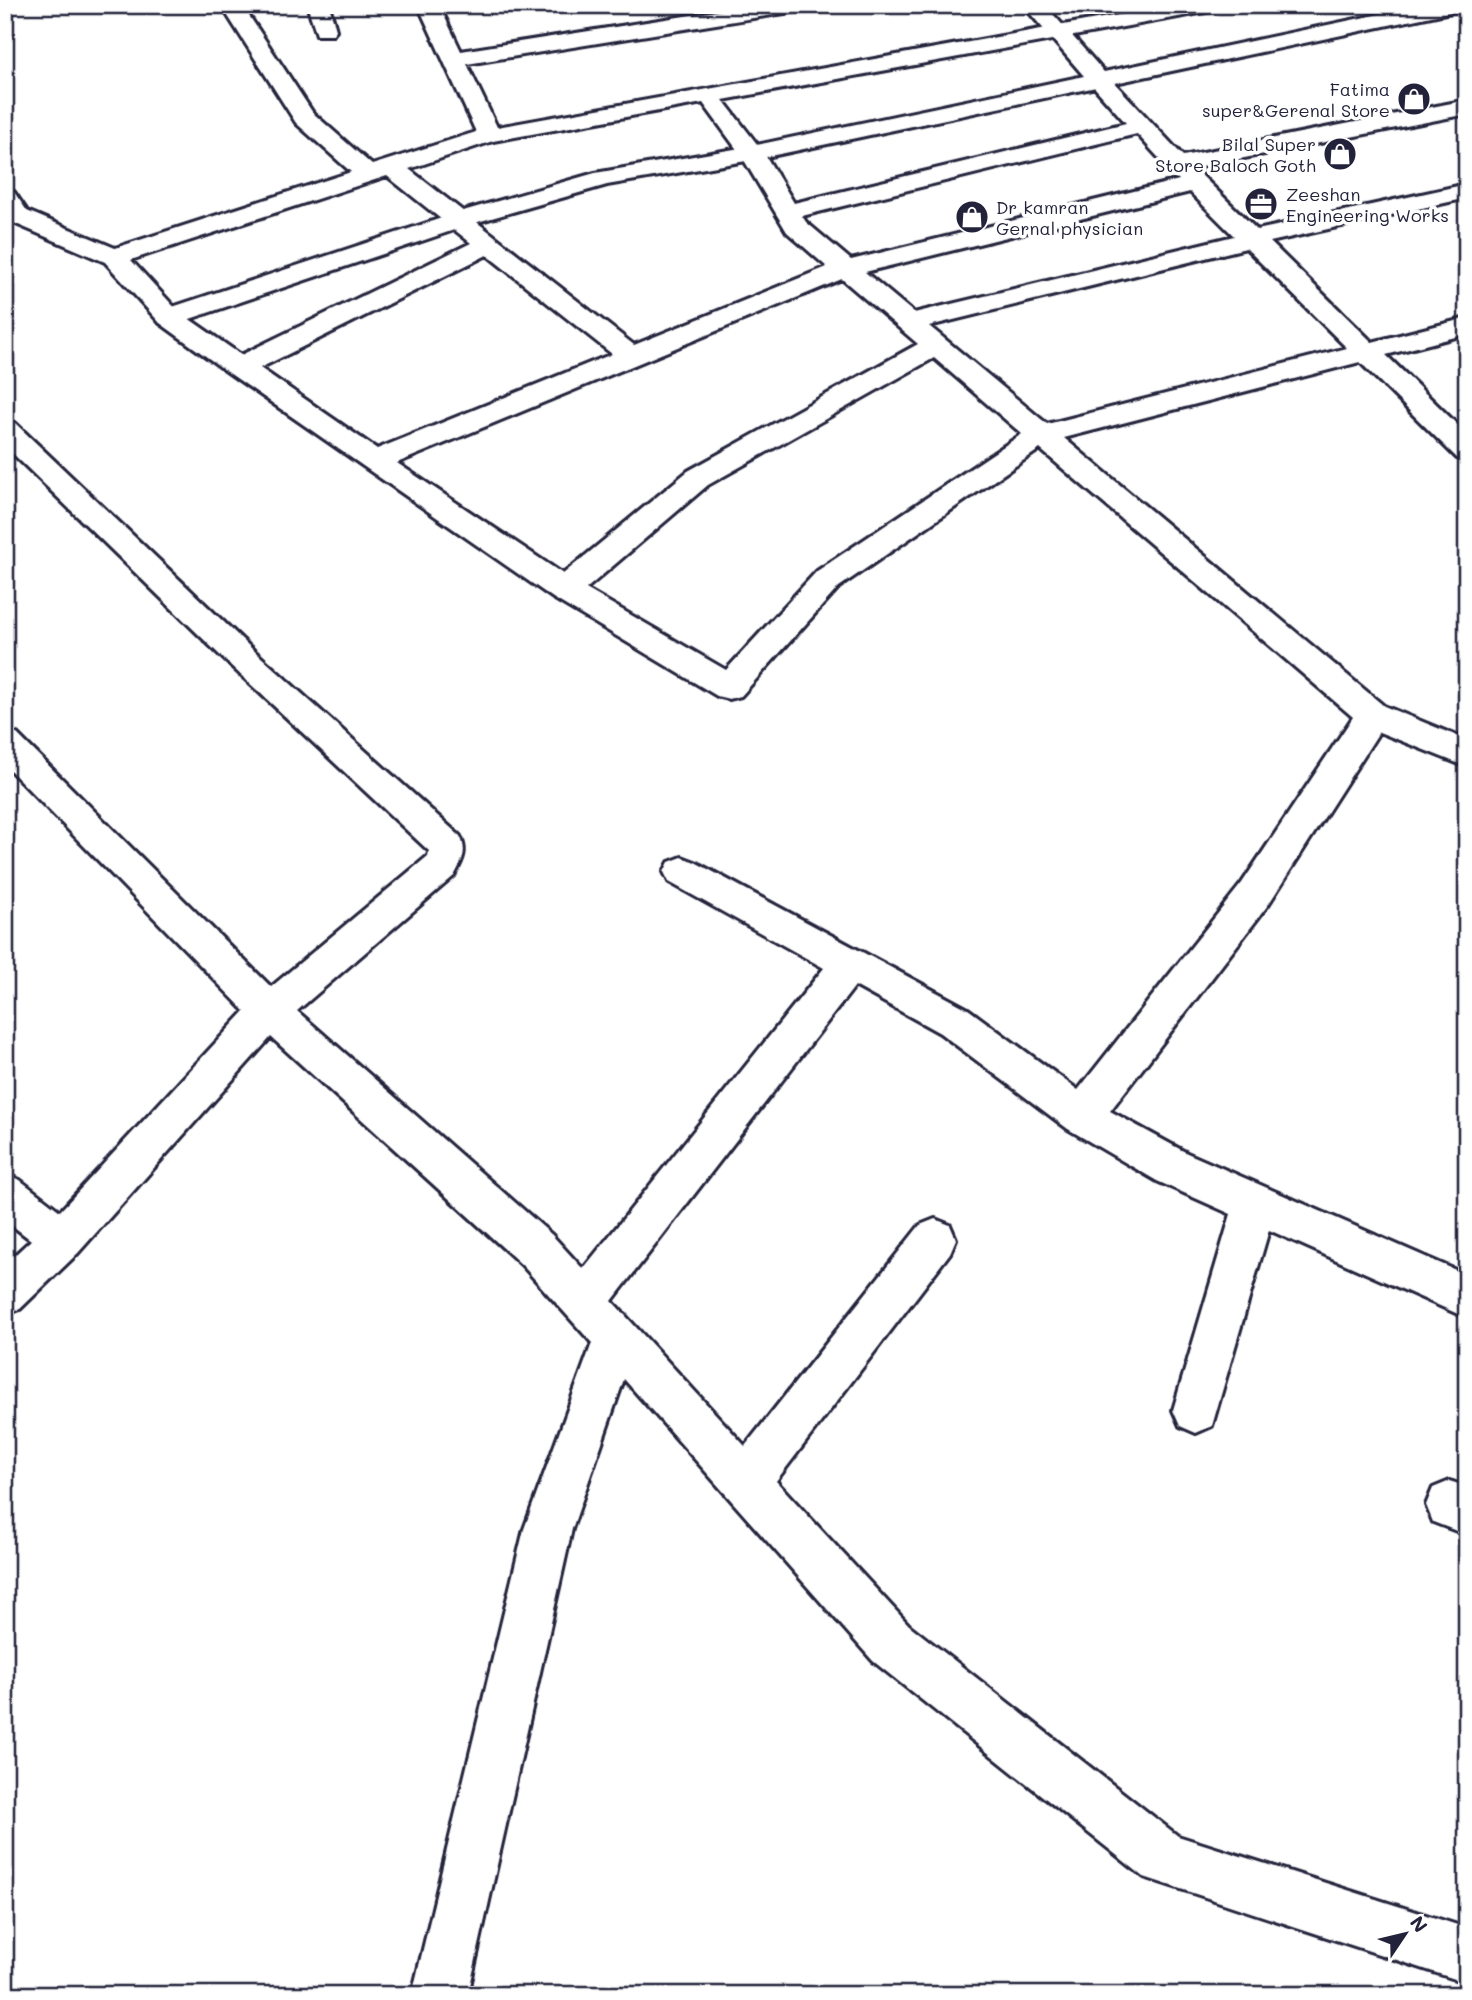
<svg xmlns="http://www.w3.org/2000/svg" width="1472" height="2000" font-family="Mali,sans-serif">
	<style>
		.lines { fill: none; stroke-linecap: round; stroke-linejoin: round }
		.minor-casing { stroke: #22223b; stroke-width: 6 }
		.tertiary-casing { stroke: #22223b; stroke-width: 6 }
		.minor { fill: #fff; fill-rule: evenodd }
		.tertiary { fill: #fff; fill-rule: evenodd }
		.labels { text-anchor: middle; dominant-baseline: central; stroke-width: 7; stroke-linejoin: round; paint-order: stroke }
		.far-poi-label { font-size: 18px; fill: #22223b; stroke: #fff; text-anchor: end }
	</style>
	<rect width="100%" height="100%" fill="#fff"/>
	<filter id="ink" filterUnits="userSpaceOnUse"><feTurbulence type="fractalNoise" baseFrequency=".0143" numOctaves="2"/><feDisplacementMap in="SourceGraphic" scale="14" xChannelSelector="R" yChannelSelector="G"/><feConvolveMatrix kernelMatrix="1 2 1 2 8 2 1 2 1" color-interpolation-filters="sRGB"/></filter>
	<g filter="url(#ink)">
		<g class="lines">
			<defs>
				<path id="minor" d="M221,5H242L313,113L372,165L476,132L418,5H439L461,51L755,5H807L804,9L797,11L467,64L497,127L1174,5H1221L1218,9L1211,11L723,100L764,153L794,203L1126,123L1088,80L1091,75H1107L1183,156L1467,100V114L1194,168L1257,230L1467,184V198L1270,242L1372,342L1467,318V334L1386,355L1467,434V460L1457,458L1360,362L1064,438L1384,706L1467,740V767L1379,732L1268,905L1110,1111L1187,1153L1467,1275V1318L1269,1230L1212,1426L1196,1433L1180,1426L1173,1410L1231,1214L1157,1181L1068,1129L940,1033L855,986L612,1301L745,1446L920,1225L935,1219L950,1225L956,1239L950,1253L776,1481L909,1625L1178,1836L1467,1928V1983L1144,1877L873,1661L624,1379L572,1529L468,1995H412L524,1529L592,1343L522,1265L271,1037L78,1253L20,1309L5,1315V1264L31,1240L5,1220V1174L20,1180L60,1211L245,1011L5,765V730L17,734L271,987L428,856L429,851L228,663L5,446V420L15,423L250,647L460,836C468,852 462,861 454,876L297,1011L552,1235L583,1269L824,968L669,882L664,872L669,862L682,857L695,862L968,1009L1078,1090L1242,883L1353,717L1040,449L839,587L741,696L729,699L717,696L553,598L229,373L160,323L105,262L9,221L5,216V190L14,192L27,211L115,248L351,172L296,123ZM703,103L741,155L787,232L827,267L634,345L409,169L493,141ZM1137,134L1179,180L851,260L806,222L802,216ZM387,176L471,243L241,355L178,311L131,260ZM1190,192L1234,236L914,313L865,272ZM1246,248L1347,348L1047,424L929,326ZM487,255L612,354L377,449L260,368ZM842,279L918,344L688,471L563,574L397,463ZM934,358L1022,434L817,571L726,670L586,589L708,485Z
					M307,5H329L336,30L333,35H317Z
					M1450,1481L1467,1487V1535L1433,1522L1426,1505L1433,1488Z"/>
				<path id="tertiary" d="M1023,5H1045L1104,72L1423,5H1465L1462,9L1455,11L752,160L607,185L481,221L178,323L169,325L160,323L156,317L160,311L463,211L595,173L752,146L1084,76Z"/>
			</defs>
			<use href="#minor" class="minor-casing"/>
			<use href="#tertiary" class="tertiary-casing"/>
			<use href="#minor" class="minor"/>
			<use href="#tertiary" class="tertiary"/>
		</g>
	</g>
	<defs>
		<symbol id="shop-disc" viewBox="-11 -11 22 22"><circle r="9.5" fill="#22223b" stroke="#fff"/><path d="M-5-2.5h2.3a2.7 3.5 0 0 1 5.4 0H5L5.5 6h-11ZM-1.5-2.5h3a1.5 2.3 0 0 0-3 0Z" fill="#fff"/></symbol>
		<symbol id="office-disc" viewBox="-11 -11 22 22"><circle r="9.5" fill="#22223b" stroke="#fff"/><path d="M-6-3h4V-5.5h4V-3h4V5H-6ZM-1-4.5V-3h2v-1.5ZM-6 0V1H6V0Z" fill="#fff"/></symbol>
	</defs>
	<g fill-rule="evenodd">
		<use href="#shop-disc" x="1395" y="80" width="38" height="38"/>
		<use href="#shop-disc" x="1321" y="135" width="38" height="38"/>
		<use href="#office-disc" x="1242" y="185" width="38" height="38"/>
		<use href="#shop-disc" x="953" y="198" width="38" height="38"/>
	</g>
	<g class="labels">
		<g class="far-poi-label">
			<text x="1390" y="89">Fatima<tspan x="1390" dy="21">super&amp;Gerenal Store</tspan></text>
			<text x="1316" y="144">Bilal Super<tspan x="1316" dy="21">Store Baloch Goth</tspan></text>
			<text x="1286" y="194" text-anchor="start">Zeeshan<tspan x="1286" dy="21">Engineering Works</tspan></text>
			<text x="996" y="207" text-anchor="start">Dr kamran<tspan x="996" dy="21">Gernal physician</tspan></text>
		</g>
	</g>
	<rect width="1472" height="2000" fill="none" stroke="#fff" stroke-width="28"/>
	<rect x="14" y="14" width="1444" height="1972" fill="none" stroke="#22223b" stroke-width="2.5" filter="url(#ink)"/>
	<g transform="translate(1405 1934) rotate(55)" stroke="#ffffff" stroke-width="5" paint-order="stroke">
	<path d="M0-5L12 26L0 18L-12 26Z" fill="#22223b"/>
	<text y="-10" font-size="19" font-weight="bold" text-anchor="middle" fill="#22223b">N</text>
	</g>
</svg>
